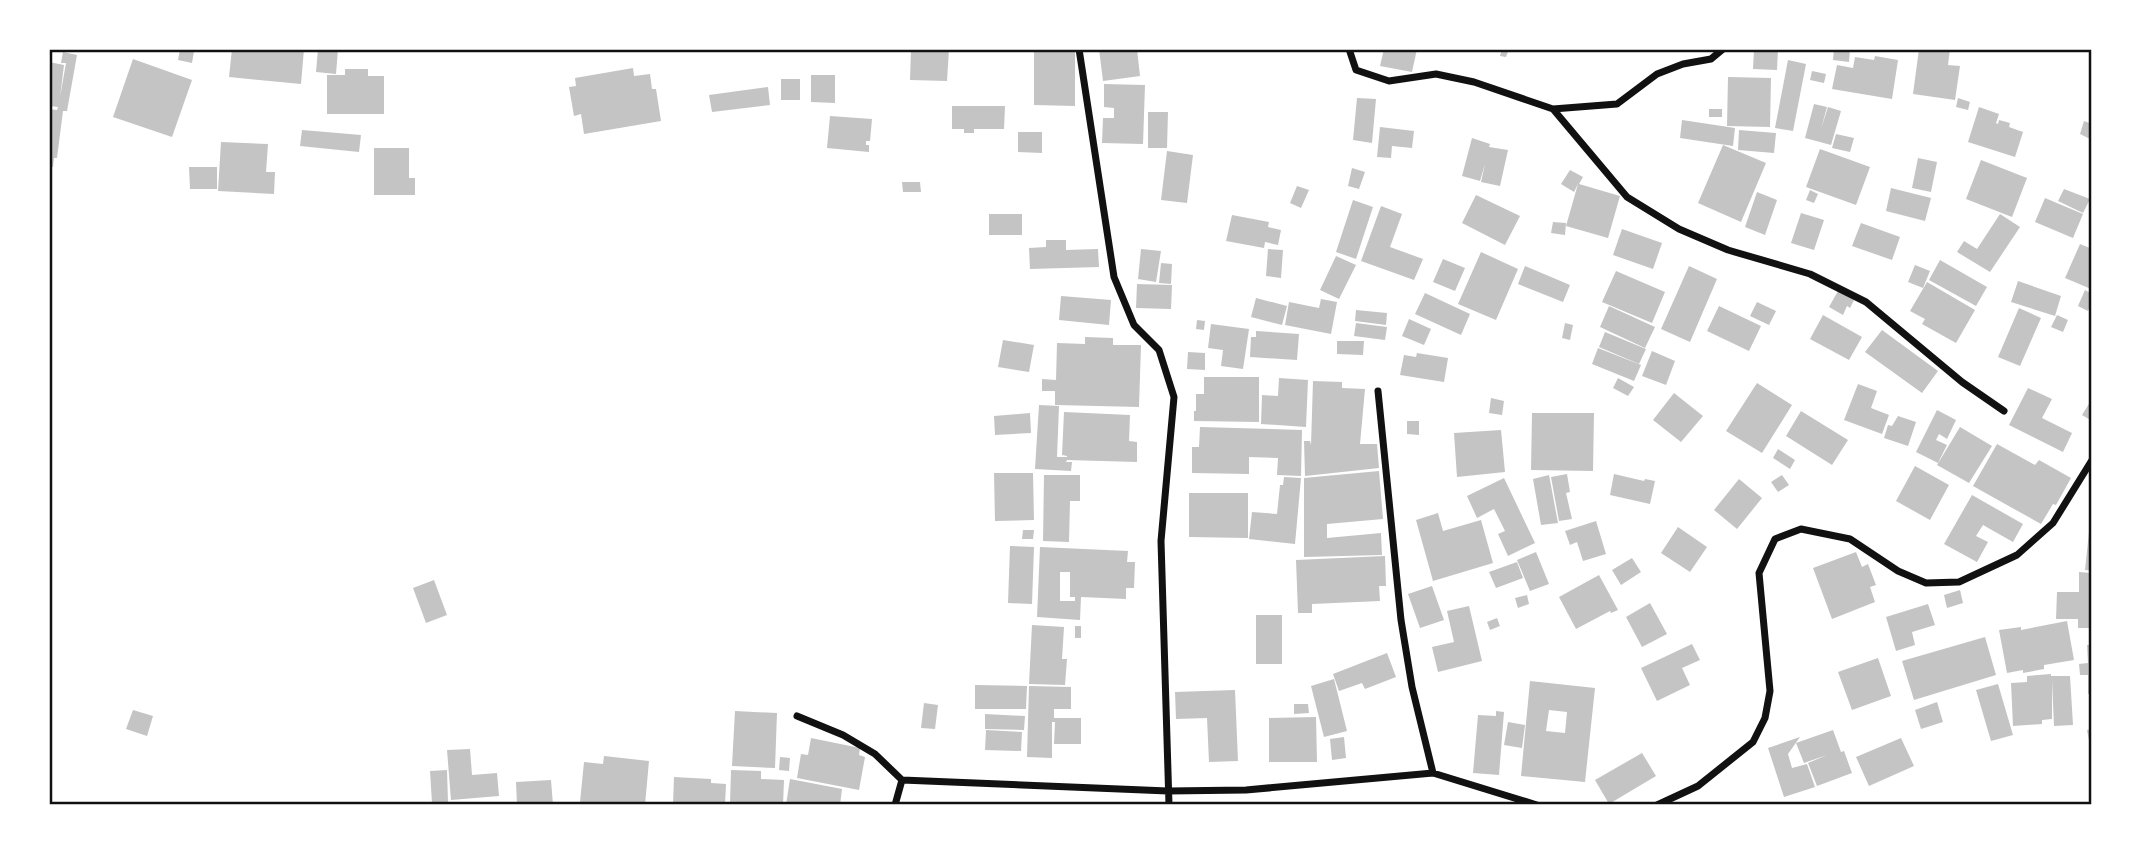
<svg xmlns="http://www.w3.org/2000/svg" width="2141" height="854" font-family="'Archivo Narrow',sans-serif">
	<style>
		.building { fill: #c4c4c4; fill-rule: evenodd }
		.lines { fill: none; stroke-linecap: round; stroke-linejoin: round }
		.minor { stroke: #111; stroke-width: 7 }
		.neatline { fill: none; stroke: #111; stroke-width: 2.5 }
	</style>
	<rect width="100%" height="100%" fill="#fff"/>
	<path class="building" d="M180,49L194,51L192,63L178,60Z
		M232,49H304L301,84L229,77Z
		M318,49H338L336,74L316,72Z
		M926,49H949L947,81L910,80L911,50L926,51Z
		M1034,49H1075V106L1034,105Z
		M1099,49H1137L1140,76L1103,81Z
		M1384,49H1417L1412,72L1380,66Z
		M1502,49H1509L1506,57L1500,56Z
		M1754,49H1778L1777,70L1753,69Z
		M1834,49H1850L1849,62L1833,60Z
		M1919,49H1950L1948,65L1960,66L1955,100L1913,94Z
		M63,52L77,55L67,111H63L57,158H54L53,167L49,166V109L57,110L58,107L49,106V62L64,65L60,97L66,63H61Z
		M1875,56L1898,60L1892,99L1832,89L1837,65L1853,68L1855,57L1874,60Z
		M133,59L192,80L172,137L113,117Z
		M1788,60L1806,64L1793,131L1775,128Z
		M633,68L634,76L650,74L652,89H656L661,121L584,134L581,114L574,116L569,87L576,86L575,78Z
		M345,69H368V76H384V114H327V75H345Z
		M1812,71L1826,74L1824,83L1810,80Z
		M811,75H835V103L811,102Z
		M1728,77L1771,78L1770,127L1727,126Z
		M781,79H800V100H781Z
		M1104,84L1145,85L1143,144L1102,143L1103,118H1114V108L1104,107Z
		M768,87L770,105L712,112L709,95Z
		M1357,98L1376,99L1372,143L1353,140Z
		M1958,98L1970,102L1968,110L1956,107Z
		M1814,104L1827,107L1821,129L1828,107L1841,111L1831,145L1805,138Z
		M952,106H1005L1004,129H974V133H964V129H952Z
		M1979,107L1999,114L1996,123L1998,124L1999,120L2010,123L2009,127L2023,132L2015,157L1968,142Z
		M1709,109H1722V117H1709Z
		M1148,112H1168L1167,148H1148Z
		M830,116L872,119L870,141H866V145H869V152L827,148Z
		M1682,120L1735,128L1733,146L1680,138Z
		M2084,121L2092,124V140L2080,134Z
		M1380,127L1414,131L1412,148L1392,146L1391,158L1377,157Z
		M302,130L361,135L359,152L300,146Z
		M1739,130L1776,133L1774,153L1738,150Z
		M1018,132H1042V153L1018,152Z
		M1836,134L1854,138L1850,152L1832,148Z
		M1472,138L1490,144L1489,147L1508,150L1500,186L1481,182L1485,164L1480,181L1462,176Z
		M221,142L268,144L266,172H275L274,194L218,191Z
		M1723,145L1766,163L1741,222L1698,203Z
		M374,148H409V178H415V195H374Z
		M1820,149L1870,167L1856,205L1806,187Z
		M1167,151L1193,155L1187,203L1161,200Z
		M1918,158L1937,162L1931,192L1912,188Z
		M1981,160L2027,178L2012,217L1966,199Z
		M189,167H217V189H190Z
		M1352,168L1365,172L1359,189L1348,186Z
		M1570,170L1583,177L1579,184L1620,196L1608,238L1566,226L1578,184L1574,192L1561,184Z
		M902,182H920L921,192H903Z
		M1297,186L1309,190L1301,208L1290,203Z
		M1891,188L1931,198L1925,221L1886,211Z
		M2064,189L2090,199L2083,213L2058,201Z
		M1810,190L1818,194L1814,203L1806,200Z
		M1757,192L1777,200L1765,235L1745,227Z
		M1476,195L1520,216L1505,245L1462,223Z
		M2045,198L2083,214L2073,238L2035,222Z
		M1353,200L1373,207L1356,259L1336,252Z
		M1381,206L1402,214L1390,247L1423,259L1414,280L1361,261Z
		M1801,213L1824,220L1814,250L1791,243Z
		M989,214H1022V235H989Z
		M2000,214L2020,227L1990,272L1957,252L1964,241L1977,249Z
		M1232,215L1269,222L1268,227L1281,230L1278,245L1265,242L1264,248L1226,241Z
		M1553,222L1566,223L1565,235L1551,233Z
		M1861,223L1900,237L1892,260L1852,246Z
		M1622,229L1662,243L1653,269L1613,255Z
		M1046,240H1066V250L1098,249L1099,267L1030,269L1029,248L1046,247Z
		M2080,244L2092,249L2091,289L2065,278Z
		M1141,249L1161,251L1156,282L1138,279Z
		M1268,249L1283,250L1281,278L1266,276Z
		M1481,252L1518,269L1496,320L1458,304Z
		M1336,256L1356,265L1339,299L1320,290Z
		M1443,259L1465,268L1455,291L1433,282Z
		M1940,260L1987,287L1976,306L1929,280Z
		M1161,263L1172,264L1171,284L1159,283Z
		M1915,265L1930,271L1923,288L1908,282Z
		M1525,266L1570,285L1563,302L1518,284Z
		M1689,266L1717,279L1690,342L1661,329Z
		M1616,271L1665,292L1652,323L1602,302Z
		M2018,281L2061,296L2055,316L2011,302Z
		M1927,282L1975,310L1956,343L1922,324L1925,319L1910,311Z
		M1137,284L1172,285L1171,309L1136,308Z
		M2085,290L2092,294V301L2088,311L2078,306Z
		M1838,291L1854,300L1850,308L1847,306L1843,315L1829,307Z
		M1425,293L1470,314L1461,335L1415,314Z
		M1061,296L1111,300L1109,325L1059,320Z
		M1256,298L1287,306L1282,325L1251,317Z
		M1321,299L1337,302L1331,334L1285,325L1289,302L1319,308Z
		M1757,302L1776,311L1769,325L1750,316Z
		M1609,306L1655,327L1645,348L1600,327Z
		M1719,306L1761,326L1749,351L1707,331Z
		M2019,308L2041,318L2020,366L1998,357Z
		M1356,310L1387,313L1386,325L1355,321Z
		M1823,315L1862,337L1849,360L1810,339Z
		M2057,315L2068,320L2063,332L2051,327Z
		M1409,319L1431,329L1424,345L1402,336Z
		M1197,320L1205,321L1204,330L1196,329Z
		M1356,323L1387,327L1385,340L1354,336Z
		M1565,323L1573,325L1570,340L1562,338Z
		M1211,324L1249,329L1243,369L1221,366L1223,350L1208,348Z
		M1882,330L1938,371L1922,393L1865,352Z
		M1256,331L1299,334L1297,360L1250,357L1251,337H1256Z
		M1605,332L1646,349L1639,364L1599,347Z
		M1085,337L1113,338V345H1141L1139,407L1055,405V391H1042V379L1056,380L1057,343L1085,344Z
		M1003,340L1034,345L1029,372L998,367Z
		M1337,341H1364L1363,355L1337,354Z
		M1598,348L1641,365L1634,381L1592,364Z
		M1652,351L1675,361L1666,385L1642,376Z
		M1188,352L1205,353V370L1187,369Z
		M1417,353L1448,358L1444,382L1400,375L1404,355L1416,357Z
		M1204,377H1259V422L1194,421V411H1196V394H1204Z
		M1279,378L1308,380L1306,427L1261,424L1262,395L1278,396Z
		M1618,378L1634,387L1628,396L1613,388Z
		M1313,381L1342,382V388L1365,389L1360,444H1377L1379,468L1305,476L1304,441H1310L1311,445Z
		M1757,383L1792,405L1762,453L1726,431Z
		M1858,384L1877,391L1871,408L1889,415L1882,434L1844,420Z
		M2028,388L2052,399L2042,418L2072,433L2063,452L2009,425Z
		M1674,393L1703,416L1681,442L1653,420Z
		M1491,398L1504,401L1502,415L1489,413Z
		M2092,399V421L2082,415Z
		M1039,405L1059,406L1057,457H1067V456L1062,455L1064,412L1130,415L1129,441L1137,442V462L1067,460L1066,462H1072L1071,471L1035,469Z
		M1937,410L1956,420L1947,439L1939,434L1936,440L1947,445L1938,463L1916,452Z
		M1801,411L1848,440L1832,465L1786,436Z
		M1030,413L1031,433L995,435L994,416Z
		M1532,413H1594L1593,471L1531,470Z
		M1898,416L1916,422L1908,446L1884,438L1888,425L1892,426Z
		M1407,421H1419V435L1407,434Z
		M1200,427L1302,430L1301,476L1277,475L1278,458L1249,457V474L1192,473V447H1199Z
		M1960,427L1992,446L1969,483L1937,465Z
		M1501,430L1505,472L1457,477L1454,433Z
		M1997,444L2035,465L2039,460L2071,478L2056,505L2053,504L2041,524L1973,486Z
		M1778,449L1795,460L1790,469L1773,458Z
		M1915,466L1949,485L1930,520L1896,501Z
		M1379,471L1383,519L1327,524V538L1381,533L1382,555L1304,557V478Z
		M994,473H1033L1034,520L995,521Z
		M1567,474L1570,492L1566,493L1572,519L1559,521L1551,477Z
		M1614,474L1644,481L1645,479L1655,481L1650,504L1610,495Z
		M1044,475H1080V501H1070L1069,542L1043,541Z
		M1549,475L1558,523L1541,525L1533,479Z
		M1782,475L1789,485L1778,492L1771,482Z
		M1284,477L1301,478L1295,544L1249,539L1252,512L1277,514L1280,485H1283Z
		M1504,478L1535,543L1508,556L1498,534L1505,531L1494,509L1477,518L1467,496Z
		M1739,479L1762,498L1737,529L1714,510Z
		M1189,493H1248V538L1189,537Z
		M1972,495L2023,524L2013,542L1983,525L1976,536L1988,542L1977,562L1944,544Z
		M1438,513L1443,531L1481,520L1493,563L1433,581L1416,520Z
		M1596,521L1606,554L1583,561L1577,542L1570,545L1565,531Z
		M1678,527L1707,547L1690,572L1661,553Z
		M1023,530H1034L1033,539H1022Z
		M2089,532H2092V571L2085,570Z
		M1010,546L1034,547L1032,604L1008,603Z
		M1040,547L1128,551L1127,562H1135L1134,588H1126V599L1081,597L1080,620L1037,617ZM1060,572H1070V597H1075V601H1060Z
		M1536,552L1549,584L1530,591L1517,560Z
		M1856,552L1862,567L1868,564L1876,585L1870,587L1875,602L1832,619L1813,568Z
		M1385,556L1386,586H1379L1380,601L1312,604V613H1298L1296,560Z
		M1632,558L1641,572L1621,585L1612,570Z
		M1517,562L1523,578L1496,588L1489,572Z
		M2079,572L2092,573L2090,617L2092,618V628H2078V619H2056L2057,592H2079Z
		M1599,575L1618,610L1611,613L1610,611L1576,629L1559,597Z
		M434,580L447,615L426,623L413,588Z
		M1432,586L1444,620L1420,628L1408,594Z
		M1960,590L1963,603L1947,608L1944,595Z
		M1527,595L1529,604L1518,608L1515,598Z
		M1650,603L1667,634L1642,647L1626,617Z
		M1928,604L1935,625L1912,632L1915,645L1896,651L1886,617Z
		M1469,606L1482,661L1438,672L1432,647L1454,642L1447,611Z
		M1256,615H1282V664H1256Z
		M1497,618L1500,626L1490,630L1487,622Z
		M2067,621L2074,660L2044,665V669L2023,673V670L2007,673L1999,630L2021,627V630Z
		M1032,625L1064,627L1062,659H1067L1065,685L1029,684Z
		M1075,626H1081V638H1075Z
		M1985,637L1996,675L1914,700L1902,661Z
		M1692,644L1700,660L1682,668L1690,685L1657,701L1641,668Z
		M2087,645H2092V694H2088V675H2080L2079,664L2088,663Z
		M1387,653L1396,677L1365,689L1362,683L1339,691L1333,674Z
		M1878,658L1891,696L1852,710L1838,672Z
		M2051,674V676H2070L2073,725L2054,726L2052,680V719L2042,720V724L2013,726L2011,683L2027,682V676Z
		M1334,679L1347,731L1324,737L1311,686Z
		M1530,681L1595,688L1585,782L1521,776ZM1549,710L1567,712L1565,733L1546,731Z
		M1998,684L2013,735L1991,741L1976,690Z
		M975,685L1027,686L1026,709H975Z
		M1029,686L1071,687V709H1054V718H1081V744H1054L1055,722H1052V758L1027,757Z
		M1235,690L1238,761L1209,762L1207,718L1176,719L1175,692Z
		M1937,702L1943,722L1921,729L1915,710Z
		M924,703L938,705L935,729L921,728Z
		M1294,704H1308L1309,713L1294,714Z
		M133,710L153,716L147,736L126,729Z
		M735,711L777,713L775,768L732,766Z
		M1496,711L1504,712L1499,775L1473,773L1478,715L1496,716Z
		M985,714L1025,716L1024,730L985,729Z
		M1316,717L1317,762H1269V718Z
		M1508,722L1525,725L1522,748L1504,745Z
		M2092,729V751H2091L2087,730Z
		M986,730L1022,732L1021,751L985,750Z
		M1833,730L1841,752L1844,751L1852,773L1817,786L1808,763L1827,755L1804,763L1796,743Z
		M1344,737L1346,758L1332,760L1330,739Z
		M1800,737L1788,754L1792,768L1807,764L1815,787L1784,797L1768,748Z
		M811,738L860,748L859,755L865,757L859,790L797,778L801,754L808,755Z
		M1901,738L1914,766L1869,786L1856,757Z
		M470,749L472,775L497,773L499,796L451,800L447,750Z
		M1642,753L1656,776L1609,804L1595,780Z
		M604,756L649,761L645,805H609L580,802L584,762L603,764Z
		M780,757L790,758L789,771L779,770Z
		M447,770L448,802L432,803L430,771Z
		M731,770L761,771V779L784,780L783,805H730Z
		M674,777L711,779V783L726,784L725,805H673Z
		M790,779L842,789L840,805H786Z
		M551,780L553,805H517L516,782Z
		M980,802L1014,803V805H980Z"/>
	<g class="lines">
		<path class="minor" d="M1079,49L1114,277L1134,325L1159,350L1174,397L1161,541L1169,805
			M1349,49L1356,70L1389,81L1436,74L1474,82L1553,109L1627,197L1679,229L1728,250L1810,274L1866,302L1962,382L2004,411
			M1553,109L1617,104L1657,74L1683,64L1711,59L1723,49
			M1378,391L1401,620L1412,687L1433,773
			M797,716L843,735L875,754L902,780L1168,791L1246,790L1433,773L1537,805
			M895,805L902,780
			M1657,805L1698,786L1753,742L1765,718L1770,691L1759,573L1775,539L1801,529L1850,539L1898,571L1926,583L1959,582L2017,555L2053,523L2092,460"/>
	</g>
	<rect width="2141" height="854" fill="none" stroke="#ffffff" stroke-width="102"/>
	<rect x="51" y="51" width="2039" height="752" class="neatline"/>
</svg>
